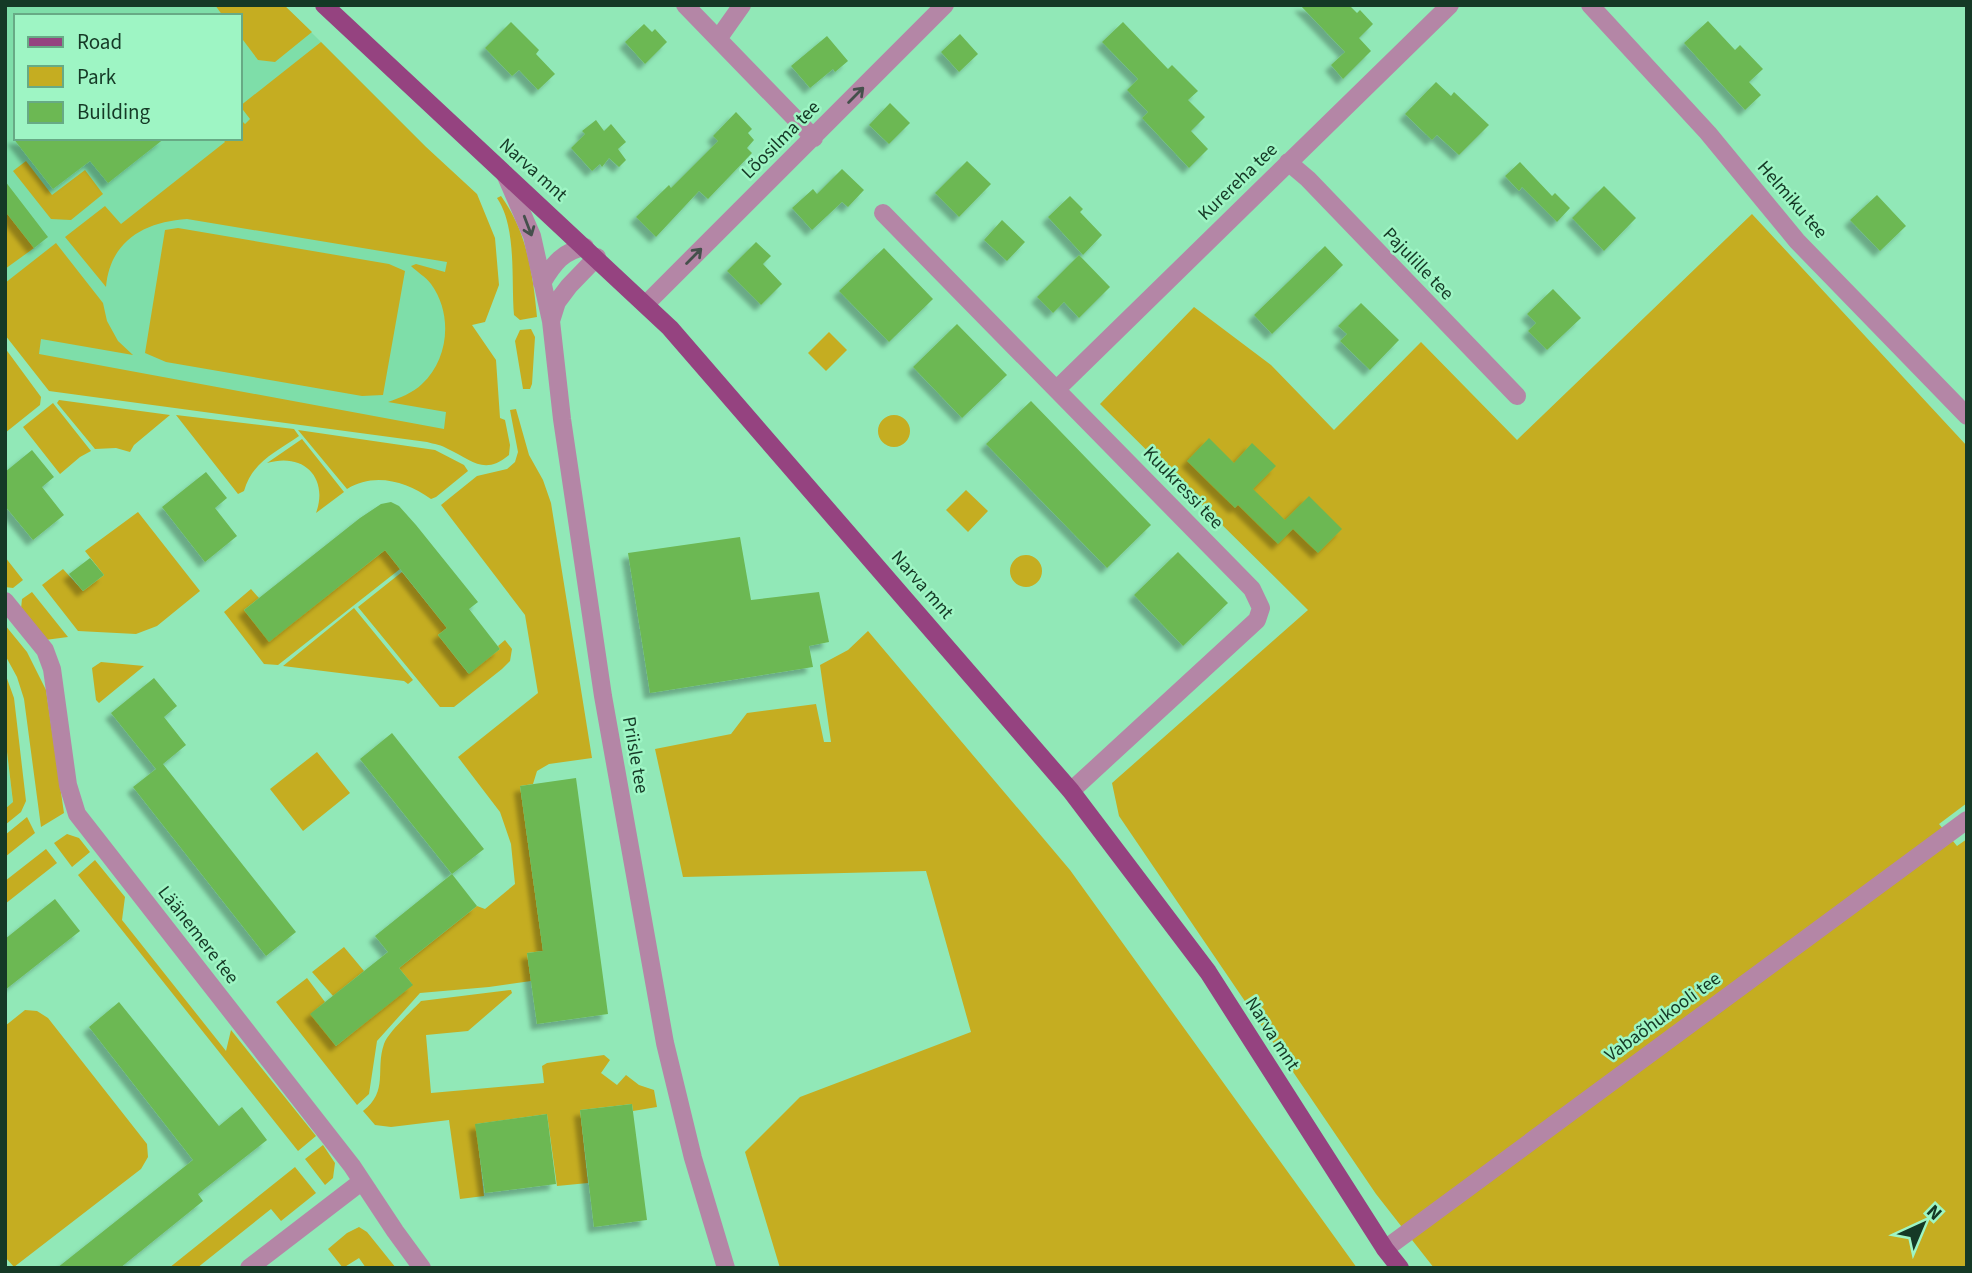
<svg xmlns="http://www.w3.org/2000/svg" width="1972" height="1273" font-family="'Source Sans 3',sans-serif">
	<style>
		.built { fill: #7edea9; fill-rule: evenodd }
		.green { fill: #c5ad21 }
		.building { fill: #6cb853; filter: url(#shadow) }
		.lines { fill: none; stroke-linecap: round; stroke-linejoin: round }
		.minor { stroke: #b486a6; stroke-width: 18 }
		.major { stroke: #954380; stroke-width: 18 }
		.oneway { stroke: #45504c }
		.labels { text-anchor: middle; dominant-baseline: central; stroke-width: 5; stroke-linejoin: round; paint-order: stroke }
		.street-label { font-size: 19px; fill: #153926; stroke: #9ef5c4 }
	</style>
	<defs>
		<filter id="shadow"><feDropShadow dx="-6" dy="6" stdDeviation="2" flood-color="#0004"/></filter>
	</defs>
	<rect width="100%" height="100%" fill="#91e8b7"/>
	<path class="built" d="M5,5H284L425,146L455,280L449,429L439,437L46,369L5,316ZM16,16H240V138H16Z
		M5,735L13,803L5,809Z"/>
	<path class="green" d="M215,5H284L312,32L275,62L258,60L240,36V16H223Z
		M321,42L425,146L477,194L495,238L499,285L485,322L472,325L496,360L500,418L505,420L510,445L509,455C484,476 472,460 448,449C442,445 434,444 427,442L49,391L5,335V283L56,243L103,303L107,321L118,341L133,355L41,339L39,354L444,429L446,412L388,402C399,398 413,393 422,384C449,359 453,314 431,284C426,277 417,272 411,266L416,264L445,272L447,262L187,219C144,222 110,241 106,287L65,237L105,206L121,224L225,142L222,138H240V119L245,124L250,119L240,106Z
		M26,161L52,195L85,170L103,194L71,220L51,219L13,171Z
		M501,196C527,232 533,274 537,317L520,320L514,315C511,280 517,227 497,198Z
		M5,211L34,248L5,269Z
		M1752,214L1967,446V803L1939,824L1957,846L1967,839V1268H1434L1376,1194L1119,816L1112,783L1308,610L1100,404L1194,307L1271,365L1334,430L1421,342L1517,440Z
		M178,228L389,264L405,271L383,395L362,396L166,362L145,353L165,230Z
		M531,329L535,337L532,384L530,389H523L515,341L520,330Z
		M829,332L847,350L826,371L808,353Z
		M5,348L41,397L40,405L5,433Z
		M59,400L170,415L134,445L130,452L116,448L95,449L57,403Z
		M53,403L91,451L80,457L60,474L23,427Z
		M516,409L529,455L543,480L551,503L592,758L549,764L537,771L533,784L520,786L543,951L527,953L531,981L489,987L420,993L377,1041L369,1094L357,1105L276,1002L307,978L325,1002L311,1014L336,1046L412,984L399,968L477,906L485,909L515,884L511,844L500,812L458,757L538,693L525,615L441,505L477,476L507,469L515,462L518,452L510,410Z
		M878 431a16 16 0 1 1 32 0a16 16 0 1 1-32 0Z
		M176,415L294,429L299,436C276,452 252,462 244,491L238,494Z
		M298,430L435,450L464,465L468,471L436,497L431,499C406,481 374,472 347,489Z
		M302,439L344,492L316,513C329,477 303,452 267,463Z
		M966,490L988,511L968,532L946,510Z
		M138,512L200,591L157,626L136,634L78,631L42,585L63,569L83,591L104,575L85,551Z
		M385,550L400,569L278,665L264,664L224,612L251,589L259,598L244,610L269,641Z
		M1010 571a16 16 0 1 1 32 0a16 16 0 1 1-32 0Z
		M5,557L23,580L13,588L5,587Z
		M402,572L447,628L438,635L468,673L500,649L498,646L505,640L512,649L510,661L502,669L454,707H440L358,607Z
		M32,592L68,637L45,640L21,609L22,599Z
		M354,608L413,680L408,684L404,681L283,666Z
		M5,625L27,652L46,690L64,813L41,827L24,699L17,677L5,655Z
		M868,631L1070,870L1357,1268H780L745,1152L800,1097L971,1032L926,871L683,877L655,749L731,734L747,713L816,704L824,742H831L820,665L848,650Z
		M101,662L144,666L99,703L96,700L92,668Z
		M5,673L14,698L26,801L21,812L5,825V809L13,802L5,735Z
		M317,752L350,793L303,831L270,789Z
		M27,817L35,833L5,857V835Z
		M67,834L79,838L90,852L72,867L54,843Z
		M46,849L57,863L5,904V881Z
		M95,860L125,897L122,920L226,1051L231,1030L316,1136L298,1151L78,875Z
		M344,947L364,971L333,996L312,972Z
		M511,990L512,993L468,1031L426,1035L431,1093L544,1083L542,1066L547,1063L604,1055L610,1060L601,1073L617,1085L626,1075L639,1085L654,1090L657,1107L633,1111L632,1104L580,1110L588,1183L557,1186L547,1114L476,1124L484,1196L460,1199L449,1120L391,1127L375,1125L363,1111C389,1091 375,1070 384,1044C388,1032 412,1011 421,1001Z
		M25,1010L37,1011L48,1018L147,1144L148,1157L141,1169L14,1267L5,1257V1026Z
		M323,1145L335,1163L333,1178L325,1185L305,1159Z
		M295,1167L316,1193L281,1221L271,1209L197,1268H169Z
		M359,1227L367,1232L396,1268H366L359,1258L343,1268L328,1249L347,1233Z"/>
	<path class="building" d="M1300,5H1349L1357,13L1360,10L1373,24L1359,38L1371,51L1343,79L1331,65L1345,52Z
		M1708,21L1735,50L1740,45L1763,69L1749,82L1761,95L1745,110L1684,43Z
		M511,22L539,50L536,54L555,74L538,90L519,70L512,76L485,48Z
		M1123,22L1168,69L1172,65L1198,91L1188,100L1205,117L1191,131L1208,149L1189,168L1142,118L1148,112L1127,90L1138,79L1102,42Z
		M644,24L652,32L655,29L667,42L645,64L625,42Z
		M960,34L978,54L959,72L941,52Z
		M827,36L848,61L835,72L833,69L810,88L791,66Z
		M1436,82L1451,96L1454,92L1489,125L1459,155L1437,135L1432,140L1405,114Z
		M890,103L910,123L889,144L869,125Z
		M736,112L752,129L748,133L754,140L747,148L752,153L708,199L699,191L656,237L636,217L669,185L671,188L718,141L713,136Z
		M596,120L604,131L611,124L626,142L618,149L626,160L619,167L609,158L602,167L600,164L592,171L571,148L585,134L582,131Z
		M13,138H165L108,183L90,161L53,189Z
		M967,161L991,184L959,217L935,193Z
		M1520,162L1552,196L1555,193L1570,208L1557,222L1522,187L1519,191L1505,176Z
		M842,169L864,190L848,207L842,202L812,230L792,208L813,189L817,194Z
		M5,181L48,237L34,248L5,211Z
		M1604,186L1636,218L1604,251L1572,218Z
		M1877,195L1906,226L1880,251L1850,220Z
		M1070,196L1083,209L1080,212L1102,235L1083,255L1048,217Z
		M1002,220L1025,242L1007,261L984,240Z
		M756,242L771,256L763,264L782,284L761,305L727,271Z
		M1325,246L1343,265L1272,334L1254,315Z
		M884,248L933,299L889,342L839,291Z
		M1079,255L1110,287L1079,318L1064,302L1053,313L1037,297Z
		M1553,289L1581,318L1547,350L1528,331L1536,323L1527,314Z
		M1361,303L1399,340L1370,370L1340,341L1347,334L1338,326Z
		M957,324L1007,375L962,418L913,367Z
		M1031,401L1151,525L1107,568L986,444Z
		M1209,438L1234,463L1252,443L1276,466L1253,489L1285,520L1309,496L1342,529L1318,553L1293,529L1278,544L1238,505L1235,508L1187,461Z
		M32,450L54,477L42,487L64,515L33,540L5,506V472Z
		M206,472L227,498L215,508L237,536L205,562L162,507Z
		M391,502L399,506L416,525L478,602L469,609L500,649L469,674L438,635L447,628L385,550L269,642L244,610L360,518L381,504Z
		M740,537L751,600L819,592L829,642L809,646L813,667L650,693L628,553Z
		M1178,552L1228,603L1183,646L1134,595Z
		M90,558L104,575L83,591L69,574Z
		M154,678L177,706L164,717L186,745L163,764L296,932L266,956L133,787L156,769L111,713Z
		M392,733L484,849L452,874L360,759Z
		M576,778L608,1014L537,1024L527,953L543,951L520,786Z
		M452,874L477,906L399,968L413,985L336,1046L310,1014L388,952L375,936Z
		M55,899L80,931L5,990V939Z
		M119,1002L219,1126L242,1107L267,1140L198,1194L203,1201L120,1268H57L193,1160L89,1027Z
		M632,1104L647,1220L594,1227L580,1110Z
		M547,1114L556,1184L485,1193L475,1124Z"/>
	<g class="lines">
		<path class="minor" d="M685,5L814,138
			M1590,5L1708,133L1797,241L1967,416
			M718,39L742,5
			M1288,162L1308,179L1517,396
			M505,174L532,236L551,321
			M883,213L1252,589L1261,608L1257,620L1071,791
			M597,257L569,286L557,302L551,321L562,419L603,696L665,1043L693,1158L726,1268
			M542,283C554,263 563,251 585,247
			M646,304L945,5
			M1057,389L1450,5
			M5,601L45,650L52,669L68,785L77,814L352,1166L395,1231L422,1268
			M1385,1249L1967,820
			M249,1268L361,1182"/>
		<path class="major" d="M324,5L670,328L1071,791L1208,972L1385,1249L1400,1268"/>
	</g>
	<defs><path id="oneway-shaft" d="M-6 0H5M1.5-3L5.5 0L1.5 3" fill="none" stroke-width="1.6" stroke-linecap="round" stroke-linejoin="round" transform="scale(1.75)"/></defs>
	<g class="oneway">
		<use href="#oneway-shaft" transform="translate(856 95) rotate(-45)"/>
		<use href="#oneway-shaft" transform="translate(528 226) rotate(69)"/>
		<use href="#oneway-shaft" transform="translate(694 256) rotate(-45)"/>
	</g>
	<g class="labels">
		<g class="street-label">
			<text transform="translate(781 140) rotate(-45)">Lõosilma tee</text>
			<text transform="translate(533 170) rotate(42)">Narva mnt</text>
			<text transform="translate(1238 182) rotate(-44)">Kurereha tee</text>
			<text transform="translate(1792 200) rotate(49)">Helmiku tee</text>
			<text transform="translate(1418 264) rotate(46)">Pajulille tee</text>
			<text transform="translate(1183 488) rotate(46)">Kuukressi tee</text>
			<text transform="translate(922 585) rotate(49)">Narva mnt</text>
			<text transform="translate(635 755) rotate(80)">Priisle tee</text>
			<text transform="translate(198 935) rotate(52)">Läänemere tee</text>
			<text transform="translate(1663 1017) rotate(-36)">Vabaõhukooli tee</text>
			<text transform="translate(1272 1034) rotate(57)">Narva mnt</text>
		</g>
	</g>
	<rect width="1972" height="1273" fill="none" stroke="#153926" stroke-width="14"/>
	<rect x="14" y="14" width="228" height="126" fill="#9ef5c4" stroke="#67aa85" stroke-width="2"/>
	<rect x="28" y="37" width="35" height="10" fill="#954380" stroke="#67aa85" stroke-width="2"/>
	<text x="77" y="49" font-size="21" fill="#153926">Road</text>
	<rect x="28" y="66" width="35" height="21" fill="#c5ad21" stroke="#67aa85" stroke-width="2"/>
	<text x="77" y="84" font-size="21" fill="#153926">Park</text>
	<rect x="28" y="102" width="35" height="21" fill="#6cb853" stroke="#67aa85" stroke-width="2"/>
	<text x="77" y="119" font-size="21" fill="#153926">Building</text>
	<g transform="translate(1923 1224) rotate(44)" stroke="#9ef5c4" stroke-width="5" paint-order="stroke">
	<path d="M0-5L12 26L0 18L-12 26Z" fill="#153926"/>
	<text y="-10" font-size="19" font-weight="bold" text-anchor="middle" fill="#153926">N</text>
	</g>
</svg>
